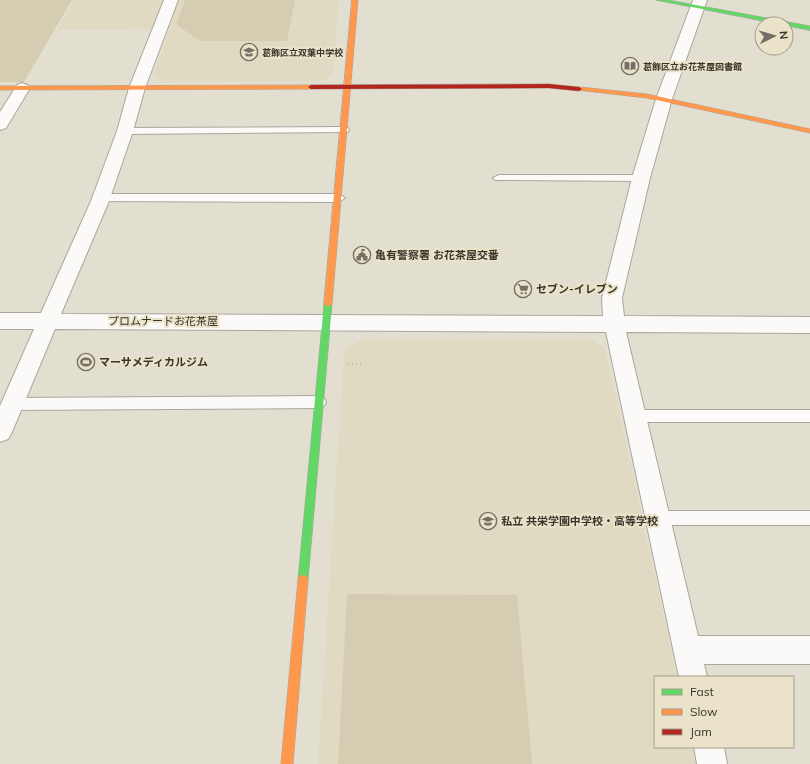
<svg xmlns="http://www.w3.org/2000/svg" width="810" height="764" font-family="Mulish,'Noto Sans JP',sans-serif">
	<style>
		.built { fill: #e1dac2 }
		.green { fill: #d5cdb1 }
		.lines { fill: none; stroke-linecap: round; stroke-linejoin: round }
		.lane-casing { stroke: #a9a69c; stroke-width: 2 }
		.street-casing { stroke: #a9a69c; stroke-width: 2 }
		.fast-casing { stroke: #a9a69c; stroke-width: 1 }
		.slow-casing { stroke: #a9a69c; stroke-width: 1 }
		.jam-casing { stroke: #a9a69c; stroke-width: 1 }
		.path { stroke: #c1c0ba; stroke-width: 2.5; stroke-dasharray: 1 3; stroke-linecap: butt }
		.lane { fill: #fbfaf8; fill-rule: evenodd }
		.street { fill: #fbfaf8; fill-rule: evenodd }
		.fast { fill: #63d668; fill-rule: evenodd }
		.slow { fill: #ff974d; fill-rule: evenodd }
		.jam { fill: #b3261e; fill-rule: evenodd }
		.labels { text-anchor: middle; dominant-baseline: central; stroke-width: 4; stroke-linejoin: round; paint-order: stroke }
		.far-poi-label { font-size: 9px; font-weight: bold; fill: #38352b; stroke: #eae3c9; text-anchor: start }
		.poi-label { font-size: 11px; font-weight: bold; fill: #38352b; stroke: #eae3c9; text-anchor: start }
		.street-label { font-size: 11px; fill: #38352b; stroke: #eae3c9 }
	</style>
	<rect width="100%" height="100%" fill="#e2dfd1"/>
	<path class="built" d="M74,0H339L333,73L322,81L163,82L153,76L170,29L57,30Z
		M362,339H590L605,348L677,677H655V747H692L696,764H318L344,351Z"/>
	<path class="green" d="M0,0H72L24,82H0Z
		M185,0H295L287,41H199L176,24Z
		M347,594L517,595L532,764H338Z"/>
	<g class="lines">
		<defs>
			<path id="lane" d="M344,127L348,128L349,130L348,132L125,134L120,131L125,128Z
				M499,175H641L647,178L641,181L495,180L493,178Z
				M101,194H339L345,198L339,202L97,201L95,198L97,195Z
				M319,396L324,398L326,402L324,406L319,408L11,410L6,408L4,404L6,400L11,398Z
				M635,410H810V422H635L630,420L628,416L630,412Z
				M657,511H810V525H657L651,523L649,518L651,513Z"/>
			<path id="street" d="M164,0H178L145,88L133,131L109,201L61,314L603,316L602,298L632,178L656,99L693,0H707L672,99L650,178L622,298L624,316L810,317V333L626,332L698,636H810V664H704L707,677H679L606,332L55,329L12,432L8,439L0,442V406L34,329H0V313H41L91,201L117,131L129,88Z
				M22,83L27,85L30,88L6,128L0,130V112L17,85Z
				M694,747H724L727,764H697Z"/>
			<path id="fast" d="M656,0H668L810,26V30Z
				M328,301L332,304L308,580L307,584L303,585L299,584L298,580L324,304Z"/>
			<path id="slow" d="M352,0H358L332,304L328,307L324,304Z
				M0,86L311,85L314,87L311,89L0,90Z
				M579,87L647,94L810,129V133L647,98L577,90L576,89Z
				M303,575L307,576L308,580L293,764H281L298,580L299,576Z"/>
			<path id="jam" d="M549,84L579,87L582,89L579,91L549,88L311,89L308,87L311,85Z"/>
		</defs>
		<use href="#lane" class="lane-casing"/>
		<use href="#street" class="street-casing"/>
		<use href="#fast" class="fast-casing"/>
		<use href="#slow" class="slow-casing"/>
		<use href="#jam" class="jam-casing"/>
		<path class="path" d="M348,364H364"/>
		<use href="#lane" class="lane"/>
		<use href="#street" class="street"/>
		<use href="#fast" class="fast"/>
		<use href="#slow" class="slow"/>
		<use href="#jam" class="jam"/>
	</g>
	<defs>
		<symbol id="school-ring" viewBox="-11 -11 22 22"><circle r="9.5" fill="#eae3c9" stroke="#747065" stroke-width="1.5"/><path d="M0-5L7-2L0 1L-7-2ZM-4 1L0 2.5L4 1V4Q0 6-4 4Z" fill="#747065"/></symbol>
		<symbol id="library-ring" viewBox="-11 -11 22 22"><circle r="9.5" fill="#eae3c9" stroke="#747065" stroke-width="1.5"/><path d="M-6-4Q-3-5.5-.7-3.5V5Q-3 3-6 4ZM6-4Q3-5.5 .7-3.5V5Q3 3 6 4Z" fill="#747065"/></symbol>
		<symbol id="civic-ring" viewBox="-11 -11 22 22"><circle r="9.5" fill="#eae3c9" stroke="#747065" stroke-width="1.5"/><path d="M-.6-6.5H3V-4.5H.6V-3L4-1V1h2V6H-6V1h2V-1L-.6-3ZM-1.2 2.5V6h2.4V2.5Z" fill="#747065"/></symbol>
		<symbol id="supermarket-ring" viewBox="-11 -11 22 22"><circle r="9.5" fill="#eae3c9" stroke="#747065" stroke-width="1.5"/><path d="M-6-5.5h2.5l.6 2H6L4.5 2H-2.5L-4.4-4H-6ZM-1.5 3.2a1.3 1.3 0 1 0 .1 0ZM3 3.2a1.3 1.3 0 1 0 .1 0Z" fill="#747065"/></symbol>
		<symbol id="stadium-ring" viewBox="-11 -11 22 22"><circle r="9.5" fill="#eae3c9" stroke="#747065" stroke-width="1.5"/><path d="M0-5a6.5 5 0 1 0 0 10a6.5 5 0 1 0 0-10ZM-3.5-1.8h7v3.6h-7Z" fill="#747065"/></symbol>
	</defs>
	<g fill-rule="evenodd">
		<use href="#school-ring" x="239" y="42" width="20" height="20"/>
		<use href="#library-ring" x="620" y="56" width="20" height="20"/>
		<use href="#civic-ring" x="352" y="245" width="20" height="20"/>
		<use href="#supermarket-ring" x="513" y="279" width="20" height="20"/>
		<use href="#stadium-ring" x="76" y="352" width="20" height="20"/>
		<use href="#school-ring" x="478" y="511" width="20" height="20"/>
	</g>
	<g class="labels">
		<g class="far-poi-label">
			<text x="262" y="52">葛飾区立双葉中学校</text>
			<text x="643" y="66">葛飾区立お花茶屋図書館</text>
		</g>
		<g class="poi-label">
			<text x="375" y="255">亀有警察署 お花茶屋交番</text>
			<text x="536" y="289">セブン-イレブン</text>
			<text x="99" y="362">マーサメディカルジム</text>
			<text x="501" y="521">私立 共栄学園中学校・高等学校</text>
		</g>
		<g class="street-label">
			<text x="163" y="321">プロムナードお花茶屋</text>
		</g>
	</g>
	<rect x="654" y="676" width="140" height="72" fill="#eae3c9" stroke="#a39d8a"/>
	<rect x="662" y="689" width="20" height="6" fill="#63d668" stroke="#a39d8a"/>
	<text x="690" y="696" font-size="12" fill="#38352b">Fast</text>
	<rect x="662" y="709" width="20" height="6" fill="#ff974d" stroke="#a39d8a"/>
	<text x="690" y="716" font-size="12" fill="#38352b">Slow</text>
	<rect x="662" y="729" width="20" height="6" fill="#b3261e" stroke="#a39d8a"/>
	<text x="690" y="736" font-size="12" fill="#38352b">Jam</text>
	<g transform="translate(774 36) rotate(85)"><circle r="19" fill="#eae3c9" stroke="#a39d8a"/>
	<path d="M0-3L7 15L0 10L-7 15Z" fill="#747065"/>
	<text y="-6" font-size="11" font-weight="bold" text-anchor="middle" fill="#38352b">N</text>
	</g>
</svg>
